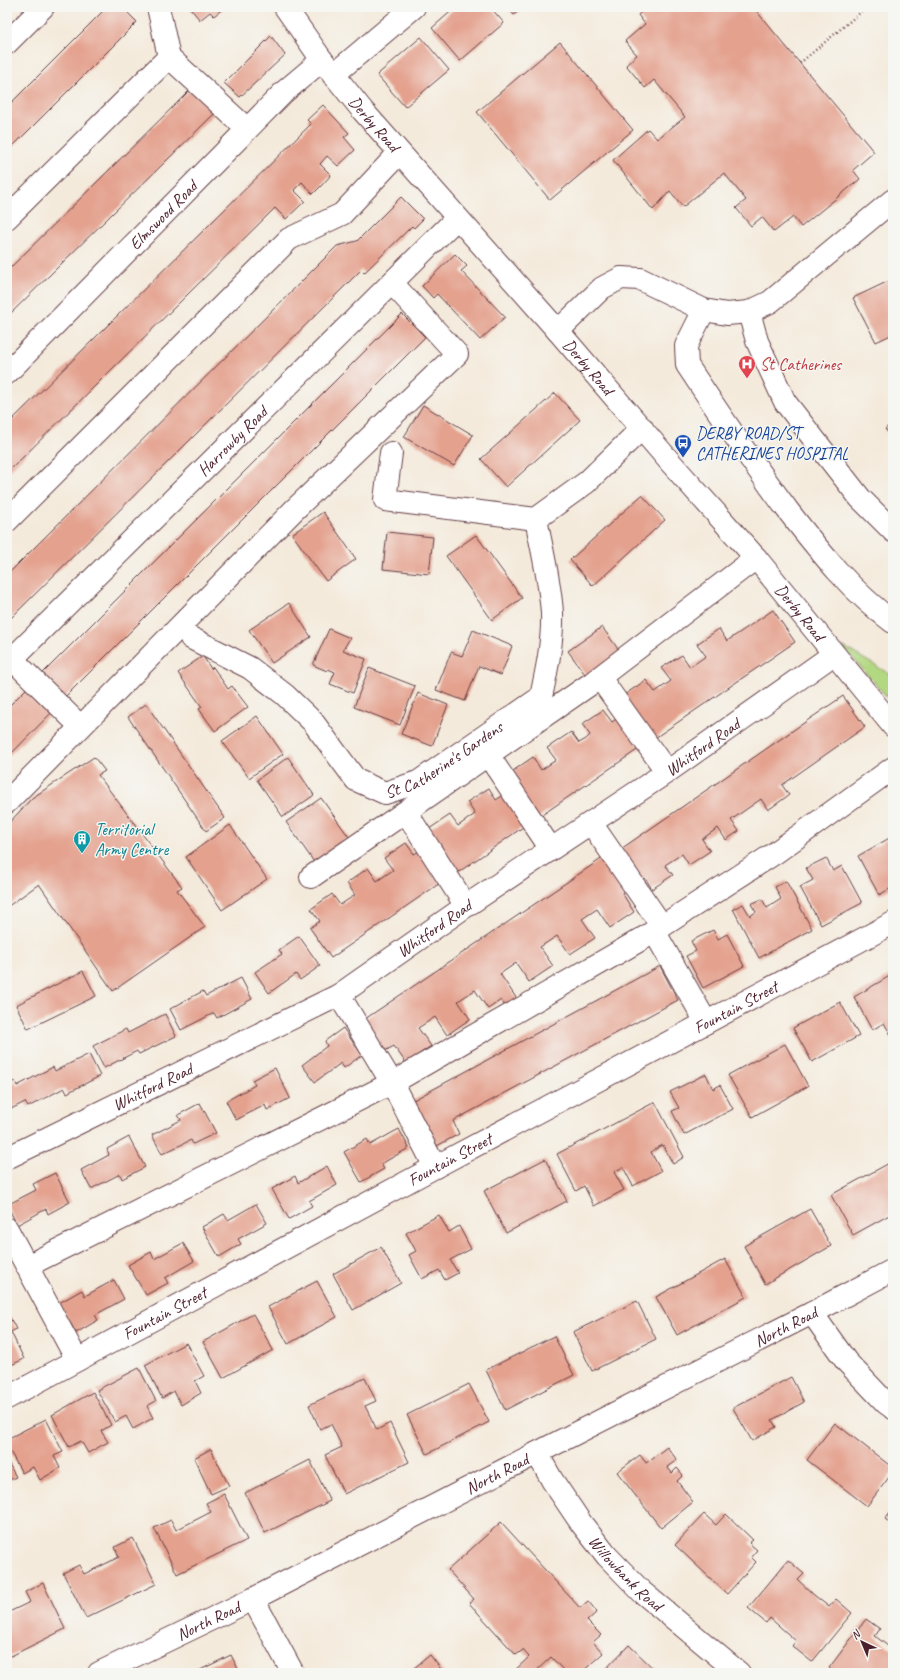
<svg xmlns="http://www.w3.org/2000/svg" width="900" height="1680" font-family="Caveat,sans-serif">
	<style>
		.green { fill: #b2d882; stroke: #7e7c56 }
		.building { fill: #e4a18e }
		.lines { fill: none; stroke-linecap: round; stroke-linejoin: round }
		.minor-casing { stroke: #643d45; stroke-width: 24 }
		.path { stroke: #643d45; stroke-width: 2.5; stroke-dasharray: 1 3; stroke-linecap: butt }
		.minor { stroke: #fff; stroke-width: 22 }
		.labels { text-anchor: middle; dominant-baseline: central; stroke-width: 3; stroke-linejoin: round; paint-order: stroke }
		.street-label { font-size: 17px; fill: #4a1f2b; stroke: #f6f6f2 }
		.health-label { font-size: 17px; fill: #be3a42; stroke: #f6f6f2; text-anchor: start }
		.transit-label { font-size: 17px; fill: #164399; stroke: #f6f6f2; text-anchor: start }
		.culture-label { font-size: 17px; fill: #0d838f; stroke: #f6f6f2; text-anchor: start }
	</style>
	<rect width="100%" height="100%" fill="#f6f6f2"/>
	<filter id="ink" filterUnits="userSpaceOnUse"><feTurbulence type="fractalNoise" baseFrequency=".025" numOctaves="2"/><feDisplacementMap in="SourceGraphic" scale="8" xChannelSelector="R" yChannelSelector="G"/><feConvolveMatrix kernelMatrix="1 2 1 2 8 2 1 2 1" color-interpolation-filters="sRGB"/></filter>
	<filter id="wash" filterUnits="userSpaceOnUse"><feTurbulence type="fractalNoise" baseFrequency=".012" numOctaves="4" result="noise"/><feDisplacementMap in="SourceGraphic" scale="16" xChannelSelector="R" yChannelSelector="G"/><feGaussianBlur stdDeviation="0.9" result="paint"/><feColorMatrix in="noise" values="0 0 0 0 0 0 0 0 0 0 0 0 0 0 0 0 0 1.4 0 .05"/><feComposite in="paint" operator="in"/></filter>
	<g filter="url(#wash)">
		<rect width="100%" height="100%" fill="#f4eadb"/>
		<path class="green" d="M842,646L893,676V704Z"/>
		<g id="blocks">
			<path class="building" d="M107,7H122L137,22L7,152V107Z
				M189,7H225L214,16L210,12L200,20Z
				M456,7H490L504,23L460,61L432,28Z
				M507,7H524L514,15Z
				M647,7H753L874,152L853,170L860,179L801,227L793,217L774,232L762,217L751,226L736,208L746,200L724,173L683,207L670,191L653,210L613,160L648,129L657,139L685,117L654,80L645,88L626,65L637,55L625,41L645,24L638,15Z
				M271,36L285,55L240,97L224,83Z
				M421,37L449,70L405,107L377,75Z
				M560,42L633,130L550,200L477,112Z
				M192,88L216,112L7,317V271Z
				M323,105L349,133L344,137L355,150L338,166L327,156L320,164L331,175L322,185L313,194L302,182L294,190L305,201L286,219L275,208L7,473V425L311,124L307,120Z
				M401,197L423,219L414,228L412,226L364,273L361,270L7,622V575L337,246L357,241Z
				M455,254L467,266L461,271L505,317L480,340L437,294L433,298L422,286Z
				M893,279V334L876,342L853,298Z
				M402,314L425,337L62,700L39,677Z
				M555,393L580,420L506,487L481,459Z
				M423,405L473,435L454,466L404,437Z
				M893,422V438L885,429Z
				M642,495L665,520L593,586L570,560Z
				M323,512L356,559L326,581L292,534Z
				M387,532L433,537L429,574L383,569Z
				M476,535L522,598L492,620L446,556Z
				M289,603L311,637L272,663L249,630Z
				M773,610L795,642L649,742L624,695L646,680L655,692L671,681L661,668L682,655L690,667L706,656L697,644L707,637L719,629L727,641Z
				M602,627L621,653L587,677L568,651Z
				M329,629L350,638L343,650L366,659L353,693L330,684L335,672L328,669L327,671L313,665Z
				M473,630L512,646L501,675L479,666L465,701L436,690L451,652L462,656Z
				M203,656L211,669L213,667L228,689L232,686L248,707L215,731L199,709L202,707L178,673Z
				M369,668L415,686L400,725L354,707Z
				M29,686L54,710L7,758V708Z
				M418,693L448,705L432,746L401,734Z
				M843,696L865,727L782,785L789,795L768,810L761,799L731,820L739,831L726,840L718,828L702,839L710,851L689,865L682,854L665,865L673,875L652,889L645,878L639,882L618,851Z
				M146,704L225,818L206,831L128,717Z
				M603,710L612,722L619,717L640,748L536,819L510,773L533,757L541,770L556,760L547,748L571,732L579,743L586,739L590,735L582,724Z
				M257,716L283,754L249,778L222,741Z
				M94,757L105,771L98,775L182,887L177,890L205,927L113,991L39,884L7,907V825L32,798Z
				M288,757L314,795L283,817L257,780Z
				M489,788L496,800L505,794L526,825L453,876L429,829L450,815L458,826L465,821L475,814L467,802Z
				M321,798L349,837L314,862L286,822Z
				M230,825L267,879L222,910L186,857Z
				M893,836V887L879,895L858,856Z
				M406,843L414,854L421,850L443,881L331,958L310,928L320,921L311,909L332,894L340,905L355,895L347,883L368,868L377,881L393,870L384,858Z
				M607,855L629,888L622,893L634,912L610,928L597,909L582,919L595,938L570,954L557,936L540,947L553,966L529,982L516,963L500,974L519,1002L507,1009L501,1000L488,1009L475,990L458,1001L470,1019L447,1035L435,1017L418,1028L431,1046L406,1063L394,1046L383,1052L362,1021Z
				M826,858L833,871L842,866L862,903L821,925L800,887L813,880L806,868Z
				M786,881L812,929L759,958L733,909L743,904L750,916L756,912L751,904L762,899L767,908L781,899L775,887Z
				M713,930L718,939L727,934L744,966L703,988L686,956L696,951L691,941Z
				M299,936L320,966L300,980L296,974L269,993L255,972L282,954L279,950Z
				M660,966L678,1000L453,1121L459,1134L433,1148L408,1103Z
				M83,971L96,996L28,1029L16,1005Z
				M893,974V1034L891,1035L884,1023L872,1030L854,997Z
				M241,978L252,999L217,1018L214,1013L181,1030L170,1009L203,991L206,996Z
				M840,1002L859,1036L812,1062L793,1028Z
				M165,1014L176,1036L139,1054L137,1051L104,1068L93,1046L126,1029L128,1033Z
				M343,1028L362,1055L344,1068L341,1063L315,1082L302,1065L327,1046L325,1041Z
				M785,1044L808,1086L752,1117L728,1075Z
				M89,1054L100,1076L67,1093L64,1088L28,1107L25,1102L7,1111V1085L15,1081L17,1086L53,1067L55,1071Z
				M275,1068L290,1098L267,1110L265,1105L236,1120L226,1101L255,1085L252,1080Z
				M706,1074L713,1089L720,1085L733,1109L684,1135L672,1111L679,1108L670,1092Z
				M655,1102L684,1157L673,1164L663,1145L659,1147L651,1152L661,1171L633,1186L623,1167L614,1172L624,1190L594,1206L584,1186L576,1191L557,1154Z
				M200,1103L216,1133L193,1144L191,1140L162,1154L152,1135L181,1120L178,1115Z
				M399,1129L409,1148L381,1164L384,1169L361,1182L344,1152L367,1139L370,1145Z
				M129,1137L145,1167L122,1179L120,1174L91,1189L81,1170L109,1155L107,1149Z
				M545,1159L567,1201L506,1233L484,1191Z
				M893,1161V1213L853,1235L831,1195Z
				M327,1166L337,1185L309,1201L312,1206L289,1219L272,1189L295,1176L298,1183Z
				M55,1173L70,1202L48,1214L46,1209L17,1225L7,1205L36,1190L33,1184Z
				M256,1204L267,1223L238,1239L241,1244L219,1257L202,1227L224,1214L228,1220Z
				M810,1209L831,1246L765,1284L744,1246Z
				M439,1215L449,1232L459,1226L471,1249L450,1260L458,1273L445,1280L439,1270L422,1279L409,1255L416,1251L406,1233Z
				M183,1243L194,1261L165,1278L168,1283L146,1295L128,1265L151,1252L154,1259Z
				M381,1247L401,1283L353,1310L333,1274Z
				M725,1259L746,1297L677,1335L656,1297Z
				M114,1280L124,1299L95,1315L98,1320L76,1333L59,1303L82,1290L85,1296Z
				M317,1281L337,1317L288,1344L268,1307Z
				M637,1301L656,1339L592,1371L573,1332Z
				M7,1312L16,1329L11,1332L24,1359L7,1367Z
				M253,1314L273,1350L223,1378L203,1342Z
				M554,1336L574,1375L505,1410L486,1370Z
				M186,1343L204,1376L195,1381L201,1393L181,1405L174,1391L162,1398L145,1365Z
				M139,1368L156,1401L147,1406L153,1418L133,1429L126,1416L115,1422L97,1390Z
				M791,1377L804,1402L772,1420L776,1427L752,1441L733,1408Z
				M365,1378L376,1401L365,1406L377,1430L390,1423L409,1462L344,1494L325,1455L342,1447L331,1424L320,1429L309,1405Z
				M469,1384L489,1422L427,1454L407,1415Z
				M93,1392L111,1425L101,1431L108,1442L88,1453L81,1441L69,1447L52,1415Z
				M46,1419L63,1452L54,1456L60,1468L40,1480L33,1467L22,1473L7,1446V1439Z
				M835,1423L893,1468V1472L867,1506L807,1460Z
				M667,1447L677,1460L667,1467L672,1473L677,1468L683,1475L677,1481L693,1502L661,1528L617,1472L640,1455L646,1463Z
				M211,1449L229,1486L211,1494L194,1458Z
				M7,1460L16,1477L7,1481Z
				M310,1460L330,1501L265,1533L245,1493Z
				M224,1494L247,1540L177,1574L154,1528L171,1520L176,1530L211,1512L206,1503Z
				M893,1508V1525L885,1519Z
				M704,1514L716,1525L726,1514L753,1540L749,1543L757,1550L751,1557L756,1562L727,1594L675,1545Z
				M501,1522L580,1608L588,1601L597,1612L587,1621L601,1635L593,1642L603,1653L581,1673H566L551,1657L534,1673H512L529,1657L523,1650L516,1655L469,1603L474,1599L448,1570Z
				M133,1538L156,1584L86,1618L63,1573L79,1565L84,1574L103,1565L119,1557L115,1547Z
				M788,1560L804,1574L798,1580L814,1595L829,1607L836,1599L852,1613L812,1662L792,1646L796,1641L770,1618L766,1623L748,1608Z
				M43,1583L65,1629L7,1658V1613L30,1602L25,1592Z
				M866,1619L880,1629L875,1636L893,1650V1673H835L829,1668Z
				M629,1645L658,1673H602Z
				M231,1655L240,1673H194Z
				M430,1655L444,1673H408Z"/>
		</g>
	</g>
	<g filter="url(#ink)">
		<use href="#blocks" fill-opacity="0" stroke="#643d45" stroke-width="1"/>
		<g class="lines">
			<defs>
				<g id="minor">
					<path id="s1" d="M285,7L322,60L363,111L558,331L671,463L756,558L893,726"/>
					<path d="M7,43L43,7"/>
					<path d="M169,57L247,129"/>
					<path d="M333,75L414,7"/>
					<path d="M7,218L169,57L158,7"/>
					<path d="M704,310L686,346L687,365C720,415 753,464 789,512C820,552 852,592 893,622"/>
					<path d="M749,312L757,341L785,402L860,498L893,531"/>
					<path d="M558,331L602,288L621,278L640,279L704,310L727,314L749,312L770,302L893,200"/>
					<path id="s2" d="M7,373L284,92L322,60"/>
					<path d="M391,453L385,500L536,519L587,482L642,428"/>
					<path d="M7,521L289,239L342,214L399,153"/>
					<path id="s3" d="M191,638L250,668L285,695L313,722L356,780L385,793L418,782L541,697C547,669 553,641 552,613C550,581 542,550 536,519"/>
					<path d="M7,654L80,726"/>
					<path id="s4" d="M7,664L457,218"/>
					<path d="M600,678L667,772"/>
					<path d="M488,755L551,849"/>
					<path d="M7,802L294,510L457,354L392,283"/>
					<path d="M406,812L466,906"/>
					<path d="M591,823L662,926"/>
					<path d="M311,877L592,683L756,558"/>
					<path d="M654,931L706,1022"/>
					<path d="M339,995L392,1083L435,1167"/>
					<path id="s5" d="M7,1158L339,995L466,906L667,772L834,654"/>
					<path d="M7,1229L77,1360"/>
					<path d="M27,1266L392,1083L647,936L775,853L893,768"/>
					<path d="M812,1313L846,1361L886,1403L893,1408"/>
					<path id="s6" d="M7,1398L435,1167L893,923"/>
					<path id="s7" d="M537,1453L552,1480L581,1523L607,1556L642,1592L739,1673"/>
					<path d="M253,1599L293,1673"/>
					<path id="s8" d="M99,1673L253,1599L537,1453L812,1313L893,1270"/>
				</g>
			</defs>
			<use href="#minor" class="minor-casing"/>
			<path class="path" d="M800,63L867,7"/>
			<use href="#minor" class="minor"/>
		</g>
	</g>
	<defs>
		<symbol id="hospital-pin" viewBox="-11 -11 22 30"><path d="M0 17L-7.5 6A9.5 9.5 0 1 1 7.5 6Z" fill="#e0444e" stroke="#f6f6f2"/><path d="M-5-5h3v3.5h4V-5h3V5h-3V1.5h-4V5h-3Z" fill="#fff"/></symbol>
		<symbol id="bus-pin" viewBox="-11 -11 22 30"><path d="M0 17L-7.5 6A9.5 9.5 0 1 1 7.5 6Z" fill="#1a4fb4" stroke="#f6f6f2"/><path d="M-5-6H5V4H4V6H2V4H-2V6H-4V4H-5ZM-3.5-4V0h7V-4ZM-3.5 1.2v1.5H-2V1.2ZM2 1.2v1.5H3.5V1.2Z" fill="#fff"/></symbol>
		<symbol id="building-pin" viewBox="-11 -11 22 30"><path d="M0 17L-7.5 6A9.5 9.5 0 1 1 7.5 6Z" fill="#0f9aa8" stroke="#f6f6f2"/><path d="M-4-6H4V6H1V3H-1V6H-4ZM-2.5-4.3h1.7v1.8h-1.7ZM.8-4.3h1.7v1.8H.8ZM-2.5-1h1.7V.8h-1.7ZM.8-1h1.7V.8H.8Z" fill="#fff"/></symbol>
	</defs>
	<g fill-rule="evenodd">
		<use href="#hospital-pin" x="737" y="354" width="20" height="27"/>
		<use href="#bus-pin" x="673" y="433" width="20" height="27"/>
		<use href="#building-pin" x="72" y="829" width="20" height="27"/>
	</g>
	<g class="labels">
		<g class="street-label">
			<text stroke="none"><textPath href="#s1" startOffset="147">Derby Road</textPath></text>
			<text stroke="none"><textPath href="#s2" startOffset="222">Elmswood Road</textPath></text>
			<text stroke="none"><textPath href="#s1" startOffset="471">Derby Road</textPath></text>
			<text stroke="none"><textPath href="#s4" startOffset="317">Harrowby Road</textPath></text>
			<text stroke="none"><textPath href="#s1" startOffset="795">Derby Road</textPath></text>
			<text stroke="none"><textPath href="#s5" startOffset="810">Whitford Road</textPath></text>
			<text stroke="none"><textPath href="#s3" startOffset="321">St Catherine's Gardens</textPath></text>
			<text stroke="none"><textPath href="#s5" startOffset="486">Whitford Road</textPath></text>
			<text stroke="none"><textPath href="#s6" startOffset="827">Fountain Street</textPath></text>
			<text stroke="none"><textPath href="#s5" startOffset="162">Whitford Road</textPath></text>
			<text stroke="none"><textPath href="#s6" startOffset="503">Fountain Street</textPath></text>
			<text stroke="none"><textPath href="#s6" startOffset="179">Fountain Street</textPath></text>
			<text stroke="none"><textPath href="#s8" startOffset="769">North Road</textPath></text>
			<text stroke="none"><textPath href="#s8" startOffset="445">North Road</textPath></text>
			<text stroke="none"><textPath href="#s7" startOffset="150">Willowbank Road</textPath></text>
			<text stroke="none"><textPath href="#s8" startOffset="121">North Road</textPath></text>
		</g>
		<g class="health-label">
			<text x="760" y="364">St Catherines</text>
		</g>
		<g class="transit-label">
			<text x="696" y="433">DERBY ROAD/ST<tspan x="696" dy="20">CATHERINES HOSPITAL</tspan></text>
		</g>
		<g class="culture-label">
			<text x="95" y="829">Territorial<tspan x="95" dy="20">Army Centre</tspan></text>
		</g>
	</g>
	<rect width="900" height="1680" fill="none" stroke="#f6f6f2" stroke-width="24"/>
	<g transform="translate(862 1642) rotate(316)" stroke="#f6f6f2" stroke-width="3" paint-order="stroke">
	<path d="M0-3L7 15L0 10L-7 15Z" fill="#4a1f2b"/>
	<text y="-6" font-size="11" font-weight="bold" text-anchor="middle" fill="#4a1f2b">N</text>
	</g>
</svg>
